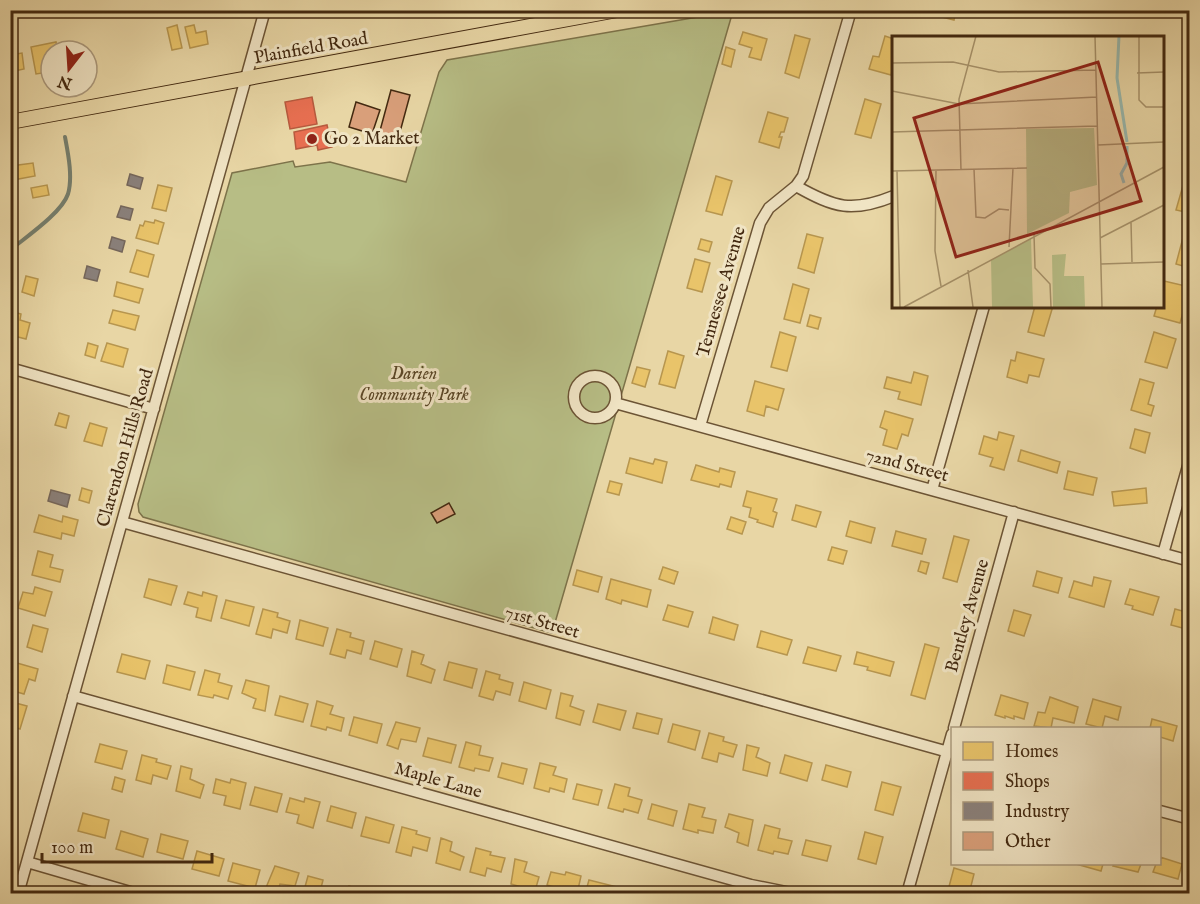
<svg xmlns="http://www.w3.org/2000/svg" width="1200" height="904" font-family="'IM FELL English',serif">
	<style>
		.green { fill: #b7bd85; stroke: #7d734a; stroke-width: 1.5 }
		.homes { fill: #e9c46a; stroke: #b7964f; stroke-width: 1.5 }
		.shops { fill: #e76f51; stroke: #b65a3e; stroke-width: 1.5 }
		.industry { fill: #8a817c; stroke: #75675c; stroke-width: 1.5 }
		.lines { fill: none; stroke-linecap: round; stroke-linejoin: round }
		.stream { stroke: #767f6e; stroke-width: 4 }
		.building { fill: #d99f7a; stroke: #432910; stroke-width: 1.5 }
		.minor-casing { stroke: #6c5435; stroke-width: 13 }
		.major-casing { stroke: #432910; stroke-width: 16 }
		.minor { stroke: #f0e4c4; stroke-width: 10 }
		.major { stroke: #e8d6a5; stroke-width: 14 }
		.poi-dot { fill: #8f2418; stroke: #f0e4c4; stroke-width: 2 }
		.labels { text-anchor: middle; dominant-baseline: central; stroke-width: 6; stroke-linejoin: round; paint-order: stroke }
		.street-label { font-size: 18px; fill: #432910; stroke: #f0e4c4 }
		.poi-label { font-size: 18px; fill: #432910; stroke: #f0e4c4; text-anchor: start }
		.park-label { font-size: 18px; font-style: italic; fill: #5a4727; stroke: #f0e4c4 }
		.inset-river { fill: none; stroke: #98b8ad; stroke-width: 3 }
		.inset-road { fill: none; stroke: #a69169; stroke-width: 1.5 }
		.view { fill: #8f2418; fill-opacity: 0.15; stroke: #8f2418; stroke-width: 3 }
		.inset-edge { fill: none; stroke: #432910; stroke-width: 3 }
	</style>
	<rect width="100%" height="100%" fill="#e8d6a5"/>
	<filter id="stains"><feTurbulence type="fractalNoise" baseFrequency=".00333" numOctaves="4"/><feColorMatrix values="0 0 0 0 .2 0 0 0 0 .09 0 0 0 0 .02 0 0 0 .5 -.17"/></filter>
	<radialGradient id="worn" r=".72"><stop offset=".6" stop-color="#630" stop-opacity="0"/><stop offset="1" stop-color="#630" stop-opacity=".3"/></radialGradient>
	<path class="green" d="M733,11L552,633L143,517L139,512L138,504L232,173L293,161L295,167L330,162L406,182L439,72L447,60Z"/>
	<path class="homes" d="M927,10H956L954,20L926,13Z
		M177,25L182,48L172,50L167,28Z
		M194,25L196,33L206,31L208,44L190,48L185,27Z
		M743,32L767,39L761,60L749,57L752,48L739,44Z
		M795,35L810,39L799,78L785,73Z
		M885,36L894,39V65L891,75L869,69L873,56L879,57Z
		M56,42L58,51H51V60L47,61L49,72L36,74L31,47Z
		M726,47L735,50L731,67L722,64Z
		M22,53L24,69L10,72V55Z
		M865,99L881,104L871,138L855,134Z
		M768,112L788,118L784,132H781L779,137H782L779,148L759,142Z
		M33,163L35,176L13,180L11,166Z
		M1186,175L1190,176V213L1176,210Z
		M716,176L732,181L722,215L706,211Z
		M47,185L49,195L33,198L31,188Z
		M158,185L172,188L166,211L152,208Z
		M155,220L164,223L158,244L136,238L140,225L143,226L145,221L154,223Z
		M1185,230L1190,231V268L1176,264Z
		M807,234L823,238L814,273L798,268Z
		M701,239L712,242L709,252L698,249Z
		M137,250L154,255L148,277L130,272Z
		M695,259L710,263L702,292L687,288Z
		M26,276L38,279L34,296L22,292Z
		M1164,281L1190,287V303L1186,302L1180,323L1154,316L1157,306H1162Z
		M117,282L143,289L139,303L114,296Z
		M793,284L809,289L800,323L784,319Z
		M1035,306H1053L1044,336L1028,332Z
		M113,310L139,316L135,330L109,323Z
		M10,311L21,314L20,320L30,323L26,339L10,335Z
		M810,315L821,318L818,329L807,326Z
		M780,332L796,337L787,371L771,367Z
		M1154,332L1176,339L1167,368L1145,362Z
		M88,343L98,346L95,358L85,355Z
		M107,343L128,349L123,367L101,361Z
		M668,351L684,356L675,388L659,384Z
		M1017,352L1044,359L1039,377L1029,375L1027,383L1007,377L1011,360L1015,361Z
		M637,367L650,370L645,387L632,383Z
		M914,372L928,376L921,405L898,399L900,392L884,388L887,377L911,383Z
		M1140,379L1154,383L1148,404L1154,406L1151,416L1131,410Z
		M755,381L784,389L778,410L766,406L764,416L747,411Z
		M885,411L913,419L908,436L902,434L897,449L883,445L887,430L880,427Z
		M59,413L69,416L66,428L55,425Z
		M90,423L107,428L102,446L84,441Z
		M1135,429L1150,433L1145,453L1130,448Z
		M999,432L1014,436L1004,470L990,466L993,458L979,454L984,436L997,440Z
		M1021,450L1060,462L1057,473L1018,461Z
		M630,458L653,464L655,459L667,462L662,483L626,473Z
		M696,465L719,472L720,468L735,472L731,487L720,484L719,487L691,480Z
		M1068,471L1097,478L1093,495L1064,489Z
		M610,481L622,484L619,495L607,492Z
		M82,488L92,491L89,503L79,500Z
		M1146,488L1147,503L1114,506L1112,492Z
		M747,491L777,499L773,511L777,513L773,527L757,522L758,520L749,517L751,508L743,506Z
		M796,505L821,512L816,527L792,520Z
		M39,515L62,522L63,516L78,520L74,536L62,533L61,539L34,532Z
		M731,517L746,522L742,534L727,529Z
		M850,521L875,528L871,543L846,536Z
		M896,531L926,539L922,554L892,546Z
		M954,536L969,540L957,582L943,578Z
		M832,547L847,551L843,564L828,560Z
		M38,551L53,555L50,567L63,570L60,582L32,575Z
		M921,561L929,563L926,574L918,571Z
		M663,567L678,572L674,584L659,579Z
		M577,570L602,577L598,592L573,585Z
		M1037,571L1062,578L1058,593L1033,586Z
		M1094,577L1111,581L1104,607L1069,597L1074,581L1092,586Z
		M149,579L177,586L171,605L144,597Z
		M611,579L651,590L647,607L622,600L621,604L606,599Z
		M35,587L52,592L45,616L18,608L23,592L33,594Z
		M1130,589L1159,597L1153,615L1132,609L1133,606L1125,604Z
		M188,592L202,596L203,592L217,596L211,621L196,617L198,608L184,604Z
		M226,600L254,607L249,626L221,618Z
		M668,605L693,612L688,627L663,620Z
		M263,609L278,613L277,617L290,621L287,633L273,629L271,638L256,634Z
		M1175,609L1190,613V630L1171,625Z
		M1014,610L1031,615L1024,636L1008,631Z
		M713,617L738,625L734,640L709,633Z
		M300,620L328,628L323,646L296,639Z
		M33,625L48,629L42,652L27,647Z
		M337,629L351,633L350,637L364,641L361,654L347,650L345,658L330,654Z
		M761,631L792,640L787,655L757,647Z
		M375,641L402,649L397,667L370,659Z
		M925,644L939,648L925,699L911,695Z
		M808,647L841,656L836,671L803,663Z
		M412,651L424,655L421,664L435,670L431,683L407,676Z
		M857,652L894,662L890,676L867,670L868,667L854,664Z
		M122,654L150,661L145,679L117,672Z
		M449,662L477,669L472,688L444,680Z
		M17,663L38,669L35,681L29,679L24,694L10,690Z
		M167,665L195,672L190,690L163,683Z
		M205,670L220,674L218,682L232,686L228,699L214,695L213,698L198,695Z
		M486,671L500,675L499,679L513,683L510,695L496,691L493,700L479,696Z
		M246,680L269,686L265,711L253,708L256,699L242,693Z
		M524,682L551,690L546,709L519,701Z
		M561,693L573,696L570,706L584,711L580,725L556,718Z
		M1001,695L1028,703L1024,719L1014,716V719L1005,716V718L995,715Z
		M280,696L308,704L303,722L275,715Z
		M1050,697L1078,707L1074,723L1053,718L1051,728L1034,726L1038,712L1045,713Z
		M1093,699L1121,707L1118,720L1105,716L1102,728L1086,724Z
		M317,701L333,706L330,714L344,718L341,731L327,727L326,730L311,726Z
		M12,702L27,706L20,729L10,726Z
		M598,704L626,711L620,730L593,722Z
		M637,713L662,719L658,734L633,728Z
		M354,717L382,724L377,743L349,735Z
		M1152,719L1177,726L1173,741L1160,737V728H1150Z
		M396,722L420,728L416,742L401,739L398,749L387,745Z
		M673,724L700,731L695,750L668,742Z
		M709,733L724,737L723,741L737,745L733,757L719,753L717,762L702,758Z
		M428,738L456,745L451,763L423,756Z
		M466,742L481,746L479,755L493,758L489,771L475,768L474,771L459,767Z
		M100,744L127,751L122,769L95,762Z
		M747,745L759,748L756,757L770,763L767,776L743,770Z
		M142,755L157,759L156,762L171,766L167,779L153,775L151,784L136,780Z
		M785,755L812,763L807,781L780,773Z
		M502,763L527,769L523,784L498,777Z
		M540,763L556,767L553,775L567,779L564,792L550,788L549,792L534,788Z
		M826,765L851,772L847,787L822,780Z
		M181,766L192,769L190,779L204,785L200,798L176,791Z
		M115,777L125,780L122,792L112,789Z
		M216,779L230,783L231,779L246,783L240,809L224,805L226,796L213,793Z
		M882,782L901,787L893,815L875,810Z
		M577,784L602,790L598,805L573,799Z
		M615,784L630,788L628,796L642,800L638,813L624,809L623,812L608,808Z
		M255,787L282,794L277,812L250,805Z
		M290,798L304,802L305,798L320,802L313,828L297,823L299,815L286,812Z
		M652,804L677,811L673,826L648,819Z
		M689,804L705,808L702,817L716,820L713,833L698,830V833L683,829Z
		M331,806L356,813L352,828L327,821Z
		M83,813L109,820L105,838L78,831Z
		M729,814L753,820L748,846L737,842L739,833L725,827Z
		M366,817L394,825L389,843L361,836Z
		M765,825L780,829L778,838L792,841L788,854L774,851L773,854L758,850Z
		M402,827L417,831L416,834L430,838L427,851L413,847L411,856L396,852Z
		M121,831L148,839L143,857L116,849Z
		M865,832L883,837L876,864L858,859Z
		M161,834L188,841L183,859L157,852Z
		M441,838L452,842L450,851L464,857L460,870L436,863Z
		M806,840L831,846L827,861L802,855Z
		M476,848L491,852L490,855L505,858L501,872L487,868L485,876L470,872Z
		M197,851L224,859L219,876L192,869Z
		M1160,857L1182,864L1178,879L1153,872L1156,864H1160Z
		M515,859L527,862L524,872L539,877L535,891L511,884Z
		M233,863L260,870L255,888L228,881Z
		M1076,864H1103L1101,871Z
		M1114,864H1141L1138,872L1113,866Z
		M275,866L299,873L295,886L280,884L277,893L265,890Z
		M954,868L974,874L969,894H947Z
		M551,872L565,875L566,872L581,876L577,894H560L561,889L547,885Z
		M308,876L323,880L321,888L335,892L334,894H303Z
		M589,880L617,887L615,894H585Z
		M349,886L372,893V894H347Z"/>
	<path class="shops" d="M312,97L317,124L290,129L285,102Z
		M327,125L332,147L318,150L317,145L296,149L294,132Z"/>
	<path class="industry" d="M130,174L143,178L140,189L127,185Z
		M121,206L133,209L130,220L117,217Z
		M112,237L125,241L122,252L109,248Z
		M87,266L100,270L97,281L84,278Z
		M51,490L70,495L67,507L48,501Z"/>
	<g class="lines">
		<path class="stream" d="M10,254L14,247C29,235 62,212 68,194C73,177 68,153 65,137"/>
	</g>
	<path class="building" d="M391,90L410,95L397,143L378,138Z
		M356,102L380,110L372,134L349,127Z
		M449,503L455,514L437,523L431,513Z"/>
	<g class="lines">
		<defs>
			<path id="minor" d="M796,186C835,208 852,213 894,196
				M10,368L154,409
				M574 397a21 21 0 1 1 42 0a21 21 0 1 1-42 0Z
				M615,403L1190,561
				M700,426L760,223L769,208L796,186L803,176L851,10
				M932,490L984,306
				M122,522L952,753
				M1163,554L1190,459
				M73,696L751,885L796,894
				M954,728L1014,512
				M1160,811L1190,819
				M27,862L137,894
				M18,894L265,10
				M907,894L952,734"/>
			<path id="major" d="M10,122L617,10"/>
		</defs>
		<use href="#minor" class="minor-casing"/>
		<use href="#major" class="major-casing"/>
		<use href="#minor" class="minor"/>
		<use href="#major" class="major"/>
	</g>
	<circle class="poi-dot" cx="312" cy="139" r="6"/>
	<g class="labels">
		<g class="street-label">
			<text transform="translate(311 49) rotate(-10)">Plainfield Road</text>
			<text transform="translate(722 292) rotate(-74)">Tennessee Avenue</text>
			<text transform="translate(126 448) rotate(-74)">Clarendon Hills Road</text>
			<text transform="translate(907 466) rotate(15)">72nd Street</text>
			<text transform="translate(968 616) rotate(-74)">Bentley Avenue</text>
			<text transform="translate(542 623) rotate(16)">71st Street</text>
			<text transform="translate(438 781) rotate(16)">Maple Lane</text>
		</g>
		<g class="poi-label">
			<text x="324" y="139">Go 2 Market</text>
		</g>
		<g class="park-label">
			<text x="414" y="374">Darien<tspan x="414" dy="21">Community Park</tspan></text>
		</g>
	</g>
	<g transform="translate(892 36)">
		<rect width="272" height="272" fill="#e8d6a5"/>
		<path d="M202,92L205,149L178,156L177,177L135,198L134,93ZM139,202L141,271H100L99,224ZM174,218L172,240H192L193,271H161L160,219Z" fill="#b7bd85"/>
		<path class="inset-river" d="M227,0L225,42L235,106M232,147L229,138L235,127V110"/>
		<path class="inset-road" d="M203,0L210,271M247,0V64L254,71H272M0,27L61,26L107,36L204,34M245,37L272,36M0,55L67,68L205,61M0,96L205,90M206,109L272,106M82,133L84,181L93,182L107,173L117,174M44,134L43,215L49,250M69,134L67,63L84,0M0,135L135,132M5,135L8,271M239,186L240,226M142,198L143,232L158,248L159,271M208,202L272,169M117,211L121,132M209,228L272,226M76,234L81,271M12,271L272,131"/>
		<path class="view" d="M206,26L249,165L64,221L22,82Z"/>
		<rect width="272" height="272" class="inset-edge"/>
	</g>
	<rect width="1200" height="904" fill="none" stroke="#e8d6a5" stroke-width="36"/>
	<rect x="12" y="12" width="1176" height="880" fill="none" stroke="#432910" stroke-width="3"/>
	<rect x="18" y="18" width="1164" height="868" fill="none" stroke="#432910" stroke-width="1.5"/>
	<rect x="951" y="727" width="210" height="138" fill="#f0e4c4" stroke="#ab997c" stroke-width="1.5"/>
	<rect x="963" y="742" width="30" height="18" fill="#e9c46a" stroke="#ab997c" stroke-width="1.5"/>
	<text x="1005" y="757" font-size="18" fill="#432910">Homes</text>
	<rect x="963" y="772" width="30" height="18" fill="#e76f51" stroke="#ab997c" stroke-width="1.5"/>
	<text x="1005" y="787" font-size="18" fill="#432910">Shops</text>
	<rect x="963" y="802" width="30" height="18" fill="#8a817c" stroke="#ab997c" stroke-width="1.5"/>
	<text x="1005" y="817" font-size="18" fill="#432910">Industry</text>
	<rect x="963" y="832" width="30" height="18" fill="#d99f7a" stroke="#ab997c" stroke-width="1.5"/>
	<text x="1005" y="847" font-size="18" fill="#432910">Other</text>
	<g transform="translate(69 69) rotate(197)"><circle r="28" fill="#f0e4c4" stroke="#ab997c" stroke-width="1.5"/>
	<path d="M0-4.5L10 22L0 15L-10 22Z" fill="#8f2418"/>
	<text y="-9" font-size="16" font-weight="bold" text-anchor="middle" fill="#432910">N</text>
	</g>
	<path d="M42 853v9h170v-9" fill="none" stroke="#432910" stroke-width="3"/>
	<text x="51" y="853" font-size="18" fill="#432910" stroke="#f0e4c4" stroke-width="4.5" paint-order="stroke">100 m</text>
	<rect width="100%" height="100%" filter="url(#stains)"/>
	<rect width="100%" height="100%" fill="url(#worn)"/>
</svg>
